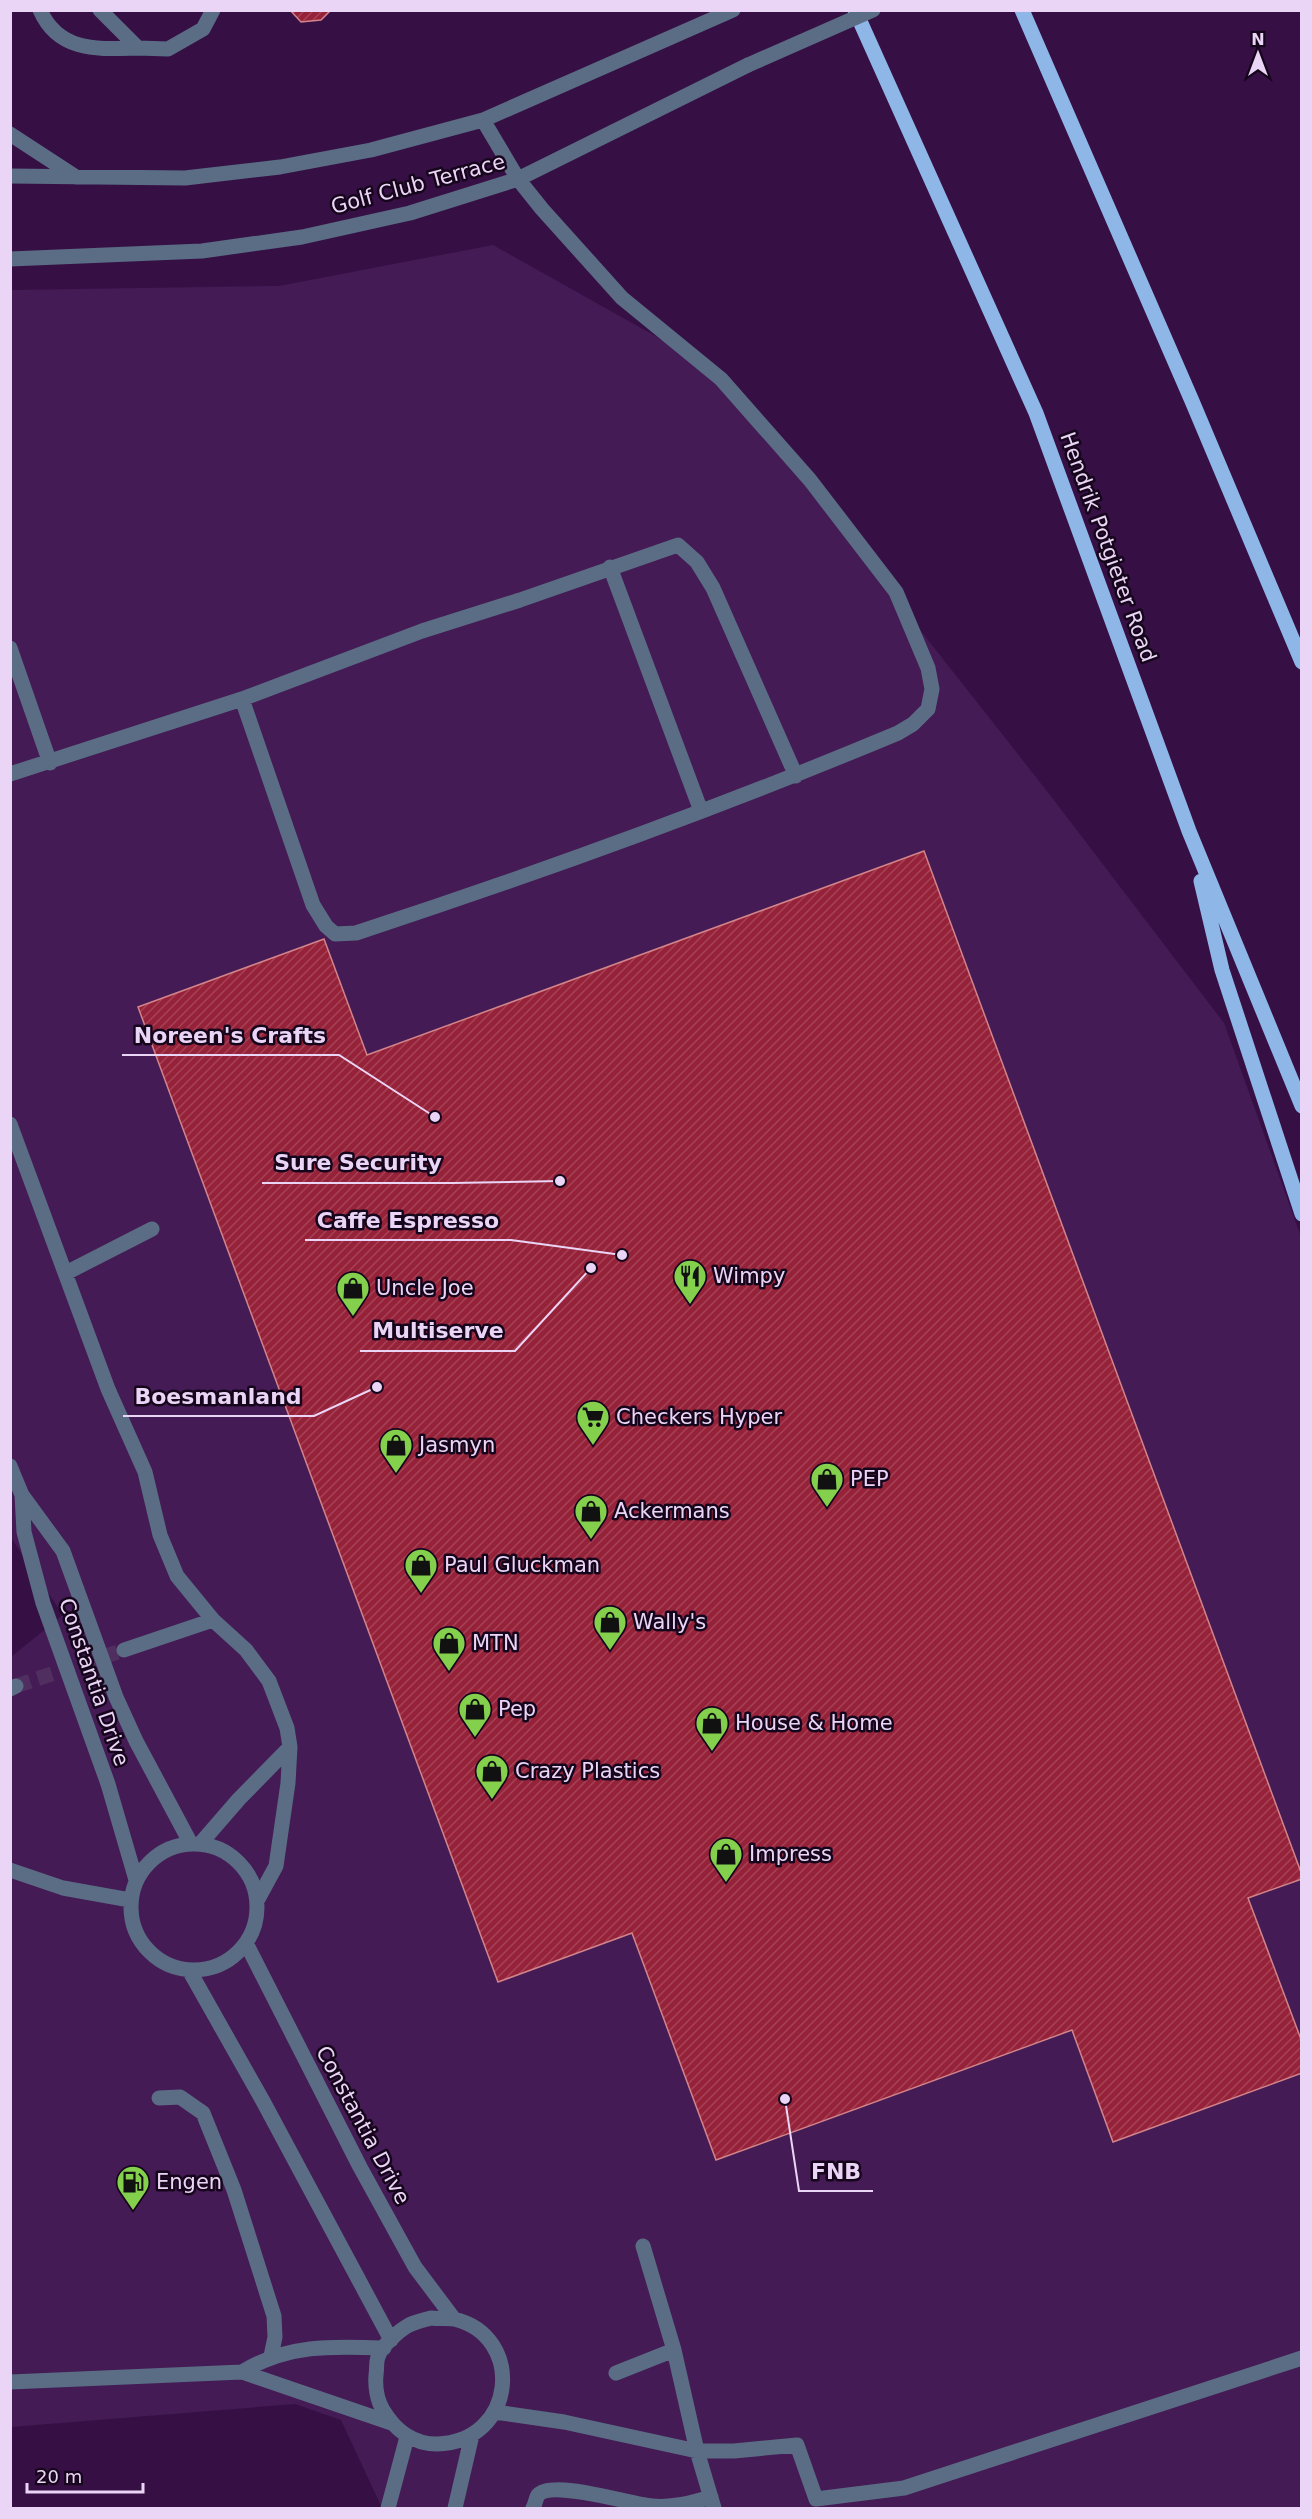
<svg xmlns="http://www.w3.org/2000/svg" width="1312" height="2519" font-family="'DejaVu Sans',sans-serif">
	<style>
		.built { fill: #441b55 }
		.building { fill: url(#building-hatch); stroke: #d3848a; stroke-width: 1.5 }
		.lines { fill: none; stroke-linecap: round; stroke-linejoin: round }
		.minor-tunnel { stroke: #512e60; stroke-width: 15; stroke-dasharray: 15 8; stroke-linecap: butt }
		.minor { stroke: #5a6d85; stroke-width: 15 }
		.major { stroke: #8eb6e7; stroke-width: 15 }
		.minor-bridge { stroke: #5a6d85; stroke-width: 15 }
		.labels { text-anchor: middle; dominant-baseline: central; stroke-width: 5; stroke-linejoin: round; paint-order: stroke }
		.street-label { font-size: 21px; fill: #ebd5f6; stroke: #16061c }
		.poi-label { font-size: 21px; fill: #ebd5f6; stroke: #16061c; text-anchor: start }
		.leader { fill: none; stroke: #ebd5f6; stroke-width: 2 }
		.callout-dot { fill: #ebd5f6; stroke: #16061c; stroke-width: 2 }
		.callout-label { font-size: 22px; text-anchor: middle; font-weight: bold; fill: #ebd5f6; stroke: #16061c; stroke-width: 5; stroke-linejoin: round; paint-order: stroke }
	</style>
	<defs>
		<pattern id="building-hatch" width="6" height="6" patternUnits="userSpaceOnUse" patternTransform="scale(1.5)"><rect width="6" height="6" fill="#96223a"/><path d="M-1 1l2-2M0 6l6-6M5 7l2-2" fill="none" stroke="#a54157"/></pattern>
	</defs>
	<rect width="100%" height="100%" fill="#361045"/>
	<path class="built" d="M493,245L723,374L802,480L1050,795L1224,1023L1301,1237V2508H382L341,2420L295,2404L11,2427V1657L63,1615L10,1536L11,290L279,286Z"/>
	<path class="building" d="M290,10H331L321,20L301,22Z
		M924,851L1302,1875V1879L1248,1898L1302,2042V2073L1113,2142L1072,2030L716,2160L632,1933L498,1982L138,1007L324,939L367,1055Z"/>
	<g class="lines">
		<path class="minor-tunnel" d="M16,1686L124,1650"/>
		<path class="minor" d="M40,10C59,53 99,49 138,48
			M100,10L138,48L168,49L203,29L213,10
			M10,134L76,177
			M10,176L185,178L280,167L371,150L483,120L733,10
			M10,259L202,251L302,237L410,213L518,179L748,65
			M610,567L701,811
			M10,648L50,763
			M242,699L313,905L326,926L335,934L356,933C539,873 721,807 898,733L913,724L928,709L932,689L928,668L896,592L810,480L721,379L622,298L542,209L518,179L483,120
			M10,774L242,699L422,631L520,600L678,545L697,562L713,588L796,776
			M10,1124L108,1389L145,1472L160,1535L177,1576L213,1620L246,1650L269,1681L287,1728L290,1747L288,1783L276,1866L257,1901
			M66,1273L152,1229
			M10,1466L22,1495L63,1551L116,1697L136,1741L191,1844
			M22,1495L24,1532L43,1603L108,1784L136,1880
			M124,1650L213,1620
			M10,1689L16,1686
			M131 1907a63 63 0 1 1 126 0a63 63 0 1 1-126 0Z
			M200,1844L239,1799L290,1747
			M10,1870L63,1888L130,1900
			M246,1943L360,2167L415,2267L454,2319
			M189,1970L264,2103L391,2340
			M159,2098L180,2097L203,2113L234,2190L274,2316L275,2337L271,2356
			M643,2246L674,2350L697,2451L714,2508
			M431,2318C438,2319 447,2318 454,2319C526,2336 516,2442 437,2444C413,2444 395,2430 383,2410C377,2400 375,2386 376,2375C377,2369 376,2362 378,2357C381,2346 400,2330 409,2325C416,2322 424,2320 431,2318Z
			M242,2372C288,2344 332,2346 384,2348
			M616,2373L674,2350
			M10,2382L242,2372L391,2423
			M495,2412L564,2422L697,2451H734L797,2445L816,2499L904,2488L1302,2358
			M388,2508L407,2437
			M455,2508L472,2435
			M533,2508C535,2505 536,2498 538,2495C552,2479 630,2504 652,2506C673,2508 691,2503 711,2497"/>
		<path class="major" d="M855,10L1036,413L1189,831L1302,1106
			M1022,10L1192,401L1302,662
			M1201,881L1222,970L1302,1214"/>
		<path class="minor-bridge" d="M748,65L873,10"/>
	</g>
	<defs>
		<symbol id="restaurant-pin" viewBox="-11 -11 22 30"><path d="M0 17L-7.5 6A9.5 9.5 0 1 1 7.5 6Z" fill="#84d04d" stroke="#16061c"/><path d="M-5-6h1v4h1v-4h1v4h1v-4h1v5L-1.5 .5V6h-2V.5L-5-1ZM5-6V6H3V1.5H1.5Q1.5-4 5-6Z" fill="#111"/></symbol>
		<symbol id="shop-pin" viewBox="-11 -11 22 30"><path d="M0 17L-7.5 6A9.5 9.5 0 1 1 7.5 6Z" fill="#84d04d" stroke="#16061c"/><path d="M-5-2.5h2.3a2.7 3.5 0 0 1 5.4 0H5L5.5 6h-11ZM-1.5-2.5h3a1.5 2.3 0 0 0-3 0Z" fill="#111"/></symbol>
		<symbol id="supermarket-pin" viewBox="-11 -11 22 30"><path d="M0 17L-7.5 6A9.5 9.5 0 1 1 7.5 6Z" fill="#84d04d" stroke="#16061c"/><path d="M-6-5.5h2.5l.6 2H6L4.5 2H-2.5L-4.4-4H-6ZM-1.5 3.2a1.3 1.3 0 1 0 .1 0ZM3 3.2a1.3 1.3 0 1 0 .1 0Z" fill="#111"/></symbol>
		<symbol id="fuel-pin" viewBox="-11 -11 22 30"><path d="M0 17L-7.5 6A9.5 9.5 0 1 1 7.5 6Z" fill="#84d04d" stroke="#16061c"/><path d="M-5.5-6h7V0h2V4h1.3V-2.5L3-4.5l.8-.8L6-3V5H2.5V1h-1V6h-7ZM-4.2-4.7v3.2H.2V-4.7Z" fill="#111"/></symbol>
	</defs>
	<g fill-rule="evenodd">
		<use href="#restaurant-pin" x="671" y="1257" width="38" height="52"/>
		<use href="#shop-pin" x="334" y="1269" width="38" height="52"/>
		<use href="#supermarket-pin" x="574" y="1398" width="38" height="52"/>
		<use href="#shop-pin" x="377" y="1426" width="38" height="52"/>
		<use href="#shop-pin" x="808" y="1460" width="38" height="52"/>
		<use href="#shop-pin" x="572" y="1492" width="38" height="52"/>
		<use href="#shop-pin" x="402" y="1546" width="38" height="52"/>
		<use href="#shop-pin" x="591" y="1603" width="38" height="52"/>
		<use href="#shop-pin" x="430" y="1624" width="38" height="52"/>
		<use href="#shop-pin" x="456" y="1690" width="38" height="52"/>
		<use href="#shop-pin" x="693" y="1704" width="38" height="52"/>
		<use href="#shop-pin" x="473" y="1752" width="38" height="52"/>
		<use href="#shop-pin" x="707" y="1835" width="38" height="52"/>
		<use href="#fuel-pin" x="114" y="2163" width="38" height="52"/>
	</g>
	<g class="labels">
		<g class="street-label">
			<text transform="translate(418 184) rotate(-15)">Golf Club Terrace</text>
			<text transform="translate(1108 547) rotate(70)">Hendrik Potgieter Road</text>
			<text transform="translate(94 1682) rotate(71)">Constantia Drive</text>
			<text transform="translate(363 2125) rotate(62)">Constantia Drive</text>
		</g>
		<g class="poi-label">
			<text x="713" y="1276">Wimpy</text>
			<text x="376" y="1288">Uncle Joe</text>
			<text x="616" y="1417">Checkers Hyper</text>
			<text x="419" y="1445">Jasmyn</text>
			<text x="850" y="1479">PEP</text>
			<text x="614" y="1511">Ackermans</text>
			<text x="444" y="1565">Paul Gluckman</text>
			<text x="633" y="1622">Wally's</text>
			<text x="472" y="1643">MTN</text>
			<text x="498" y="1709">Pep</text>
			<text x="735" y="1723">House &amp; Home</text>
			<text x="515" y="1771">Crazy Plastics</text>
			<text x="749" y="1854">Impress</text>
			<text x="156" y="2182">Engen</text>
		</g>
	</g>
	<path class="leader" d="M435 1117L339 1055H122M560 1181L453 1183H262M622 1255L511 1240H305M591 1268L515 1351H360M377 1387L314 1416H123M785 2099L799 2191H873"/>
	<g class="callout-dot">
		<circle cx="435" cy="1117" r="6"/>
		<circle cx="560" cy="1181" r="6"/>
		<circle cx="622" cy="1255" r="6"/>
		<circle cx="591" cy="1268" r="6"/>
		<circle cx="377" cy="1387" r="6"/>
		<circle cx="785" cy="2099" r="6"/>
	</g>
	<g class="callout-label">
		<text x="230" y="1043">Noreen's Crafts</text>
		<text x="358" y="1170">Sure Security</text>
		<text x="408" y="1228">Caffe Espresso</text>
		<text x="438" y="1338">Multiserve</text>
		<text x="218" y="1404">Boesmanland</text>
		<text x="836" y="2179">FNB</text>
	</g>
	<rect width="1312" height="2519" fill="none" stroke="#ebd5f6" stroke-width="24"/>
	<g transform="translate(1258 54)" stroke="#16061c" stroke-width="4.5" paint-order="stroke">
	<path d="M0-4.5L10 22L0 15L-10 22Z" fill="#ebd5f6"/>
	<text y="-9" font-size="16" font-weight="bold" text-anchor="middle" fill="#ebd5f6">N</text>
	</g>
	<path d="M27 2483v9h116v-9" fill="none" stroke="#ebd5f6" stroke-width="3"/>
	<text x="36" y="2483" font-size="18" fill="#ebd5f6" stroke="#16061c" stroke-width="4.5" paint-order="stroke">20 m</text>
</svg>
